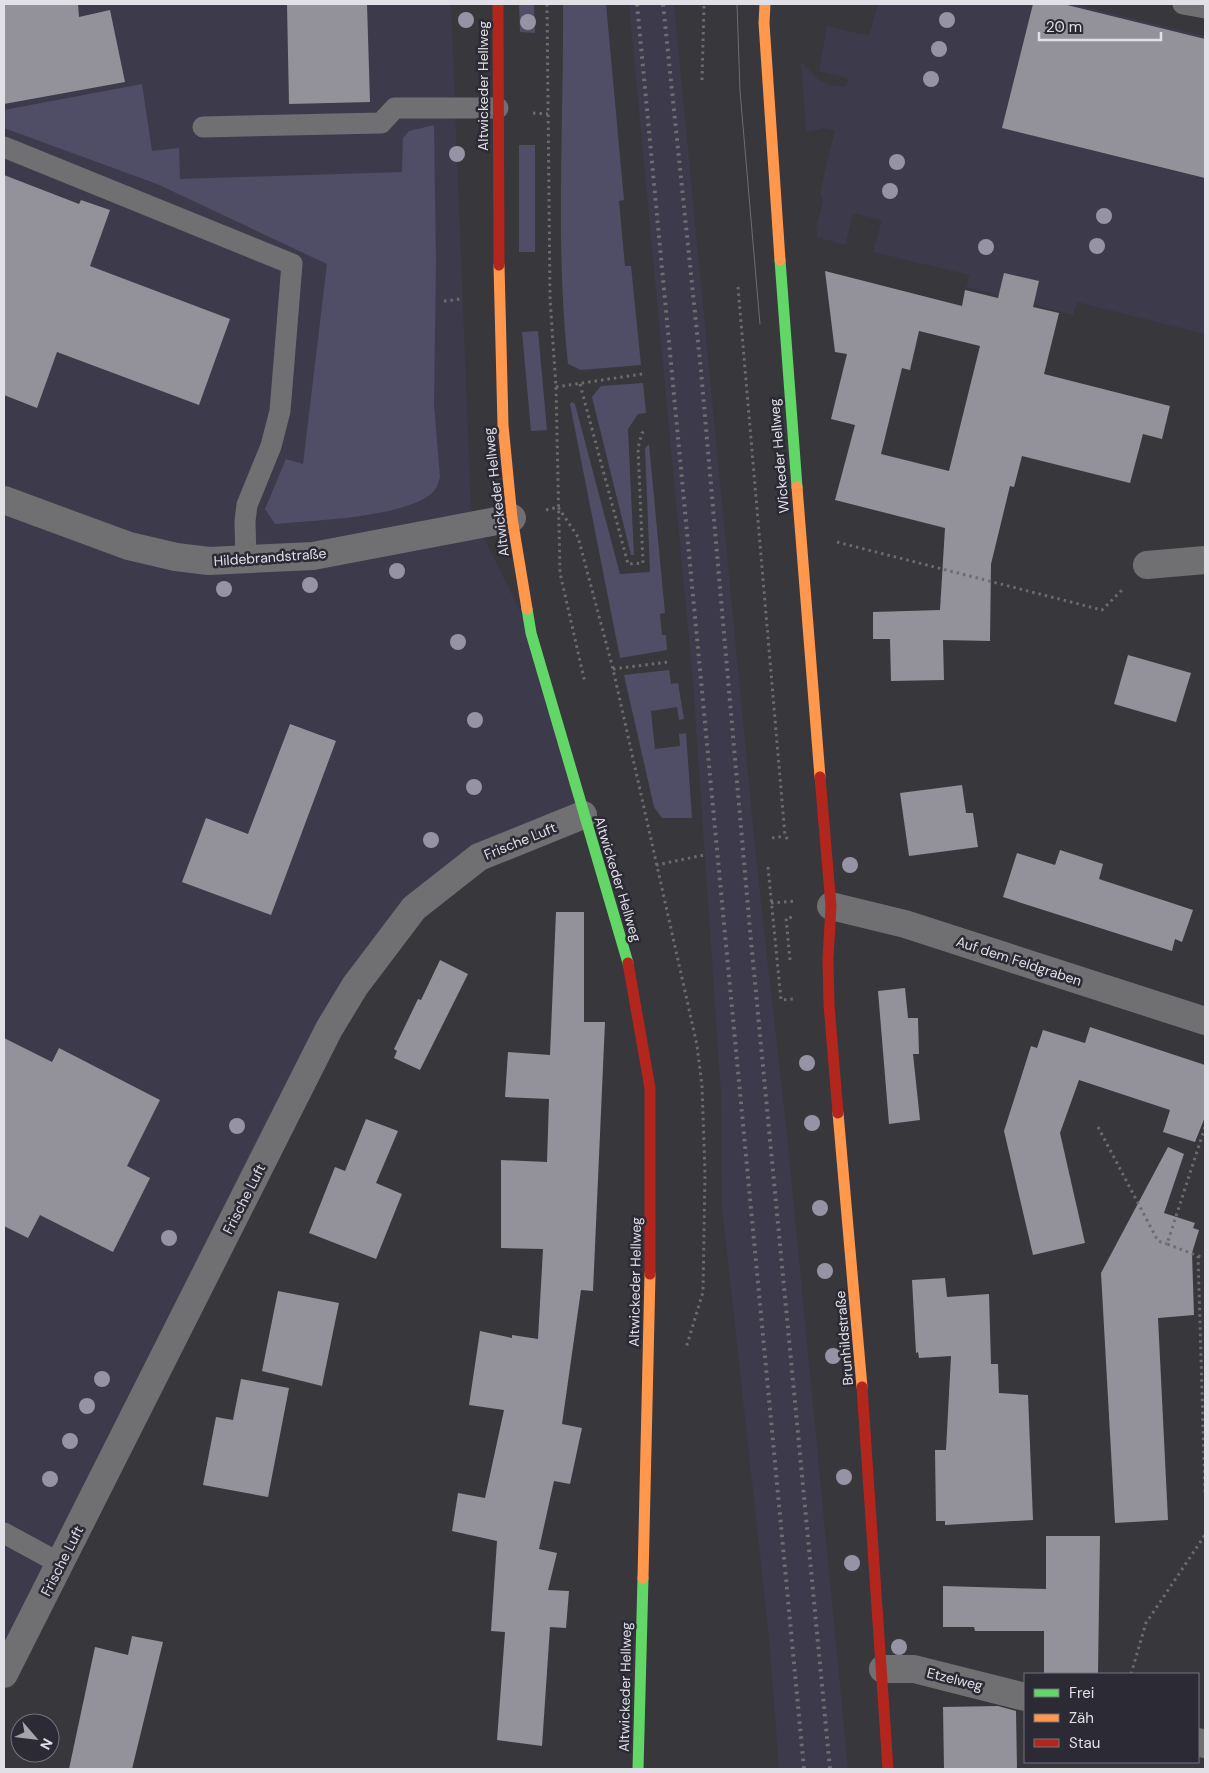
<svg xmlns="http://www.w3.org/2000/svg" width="1209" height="1773" font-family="'DM Sans',sans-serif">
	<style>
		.built { fill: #3d3b4b }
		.green { fill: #504d66 }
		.building { fill: #93929b; fill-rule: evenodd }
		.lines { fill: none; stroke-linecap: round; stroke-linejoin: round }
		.path { stroke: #6c6c6e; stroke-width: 3; stroke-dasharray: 2.5 4; stroke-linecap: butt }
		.lane { stroke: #707072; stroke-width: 21 }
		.street { stroke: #707072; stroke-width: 28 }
		.fast { stroke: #63d668; stroke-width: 11 }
		.slow { stroke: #ff974d; stroke-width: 11 }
		.jam { stroke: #b3261e; stroke-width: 11 }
		.tram { stroke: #6e6e72; stroke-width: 1 }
		.rail { stroke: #6e6e72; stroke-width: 4; stroke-dasharray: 2.5 5; stroke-linecap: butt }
		.tree { fill: #9694a4 }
		.labels { text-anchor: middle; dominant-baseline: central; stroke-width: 5; stroke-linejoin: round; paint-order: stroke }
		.street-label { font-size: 14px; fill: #e1e0e7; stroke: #2b2a35 }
	</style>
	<rect width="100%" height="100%" fill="#37373c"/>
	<path class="built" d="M4,4H451L471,512L531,633L583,815L479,857L355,986L4,1674Z
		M629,4H674L757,867L787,1135L848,1769H779L769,1637L722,1207L721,1093L693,682Z
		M878,4H1075L1205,36V334L1077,302L1073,315L966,287L970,275L873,252L882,220L853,213L845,245L817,237L816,227L823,202L820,192L835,130L824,128L806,132L801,62L819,80L830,85L845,87L848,81L847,78L819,71L827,26L869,36Z"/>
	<path class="green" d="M519,4H534L535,33L520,32Z
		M563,4H606L624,200L619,201L625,266H631L641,365L581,370L568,364C555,245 564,123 563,4Z
		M142,84L152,151L179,148L180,179L402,172L403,138L409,131L434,125L436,261L434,405L440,477C438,483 437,489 431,494C400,518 316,520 275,524L265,509L286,459L303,464L327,264L157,184L4,128V110Z
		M519,145H535V252H519Z
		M538,331L547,430L531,431L522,332Z
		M643,383L646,413L638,414L628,429L634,555H631L592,397L601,386Z
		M572,402L575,404L620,574L650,572L645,448L649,444L665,613L660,614L662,635H666L667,650L620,658L570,404Z
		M669,670L671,684L678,683L684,719L679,720L677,707L651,711L655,749L680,746L679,734L686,733L692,818H662L654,807L624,675Z"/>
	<path class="building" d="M4,4H78L79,17L110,10L125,82L4,104Z
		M287,4H367L370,102L289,104Z
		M1033,4H1063L1205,39V178L1002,128Z
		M4,175L79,204L81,200L110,210L90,266L230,319L199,405L57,352L37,408L4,395Z
		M825,271L962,306L965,290L998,298L1004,273L1039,281L1033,307L1059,313L1044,374L1170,406L1162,439L1143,434L1130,483L1022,456L1014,487L1010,486L991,564L990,641L943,640L944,680L891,681L890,639H873V612L940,610L945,528L835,500L855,425L831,419L847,354L835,352ZM919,331L980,346L949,471L881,454L902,368L910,370Z
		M1128,655L1191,673L1176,722L1114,704Z
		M290,724L336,741L271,915L182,882L206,818L248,834Z
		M962,785L966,813H973L978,847L909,856L900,793Z
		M1060,850L1103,864L1099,879L1193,910L1182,942L1175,939L1172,951L1003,897L1017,853L1055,865Z
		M556,912H584V1022H605L593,1291L581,1290L562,1424L582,1428L570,1484L554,1481L539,1549L557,1553L548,1590L569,1591L566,1628L550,1627L542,1746L497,1740L505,1632L491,1631L497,1541L452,1531L458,1493L485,1498L504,1410L469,1405L480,1331L512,1338V1335L538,1339L543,1249L501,1248V1160L547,1162L549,1099L505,1097L508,1052L550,1055Z
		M440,960L468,974L420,1070L394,1058L397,1051L394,1049L418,999L421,1000Z
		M905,988L908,1018H918L919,1054H913L920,1120L889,1124L878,991Z
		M1090,1027L1205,1065V1117L1195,1142L1163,1132L1170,1110L1079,1080L1060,1133L1085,1243L1033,1255L1004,1131L1031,1046L1037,1048L1043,1030L1085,1043Z
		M4,1038L52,1062L59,1048L160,1100L127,1166L150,1178L113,1252L40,1215L28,1238L4,1226Z
		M366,1119L398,1131L376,1183L402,1194L376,1259L309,1233L335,1167L345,1171Z
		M1168,1147L1184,1154L1164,1213L1195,1223L1193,1228L1199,1230L1192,1253L1194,1315L1158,1318L1168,1520L1115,1523L1101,1273Z
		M945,1278L947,1297L989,1294L991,1364H998L999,1393L1028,1395L1033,1520L945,1525V1521H936L935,1450H946L951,1356L919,1358L918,1352L916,1353L912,1280Z
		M278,1291L339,1303L322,1386L262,1371Z
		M241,1379L289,1388L268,1497L203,1485L216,1417L233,1420Z
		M1046,1536H1100L1098,1673H1044V1631H975L974,1627H943V1586L1046,1589Z
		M132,1636L163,1642L132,1769H69L95,1647L128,1655Z
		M998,1706L1016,1711L1017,1769H944L943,1707Z"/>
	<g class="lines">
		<path class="path" d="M547,4L550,298L556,387L560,573L585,683
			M702,80L704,4
			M533,113L548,114
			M738,287L785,836L790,842
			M444,301L462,299
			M580,384L628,564L643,563L638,448L642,433L647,430
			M556,387L642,374
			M546,510L558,507L578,537L613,669L697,1045L702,1086L705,1173L703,1292L686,1348
			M837,542L1102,610L1122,590
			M613,669L668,662
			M772,838L785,836
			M656,865L704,855
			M768,867L781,1000L794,999
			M771,903L796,901
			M790,960L786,918L795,917
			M1098,1127L1158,1241L1167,1244
			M1205,1127L1167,1244L1198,1256L1205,1493
			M1198,1256L1205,1258
			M1131,1674L1146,1623L1205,1535"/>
		<path class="lane" d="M1183,4L1205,8
			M203,127L381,123L395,108H498
			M4,147L292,264L280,411L271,446L247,505L245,521L246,561
			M4,1533L61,1564"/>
		<path class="street" d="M4,500L129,546L176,557L209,561L313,556L512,518
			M1147,565L1205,560
			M831,906L905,924L1205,1021
			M883,1669H914L1025,1697
			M4,1674L329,1029L355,986L414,908L479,857L583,815
			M1198,1742L1205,1744"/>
		<path class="fast" d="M780,260L797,487
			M527,609L531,633L628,963
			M638,1769L643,1578"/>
		<path class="slow" d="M765,4L764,23L780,260
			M499,265L503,425L512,518L527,609
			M797,487L820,777
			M838,1113L862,1387
			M643,1578L650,1274"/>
		<path class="jam" d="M498,4L499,265
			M820,777L831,906L828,959L829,1005L838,1113
			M628,963L650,1088V1274
			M862,1387L888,1769"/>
		<path class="tram" d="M737,4L740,91L760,324"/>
		<path class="rail" d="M637,4L804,1769
			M663,4L701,371L750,930L830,1769"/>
	</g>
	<g class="tree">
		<circle cx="466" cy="20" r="8"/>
		<circle cx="947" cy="20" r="8"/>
		<circle cx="528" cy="22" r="8"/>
		<circle cx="939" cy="49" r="8"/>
		<circle cx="931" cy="79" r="8"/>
		<circle cx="457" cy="154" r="8"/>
		<circle cx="897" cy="162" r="8"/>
		<circle cx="890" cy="191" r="8"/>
		<circle cx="1104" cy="216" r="8"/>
		<circle cx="1097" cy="246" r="8"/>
		<circle cx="986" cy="247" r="8"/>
		<circle cx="397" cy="571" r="8"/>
		<circle cx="310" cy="585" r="8"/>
		<circle cx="224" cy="589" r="8"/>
		<circle cx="458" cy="642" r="8"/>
		<circle cx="475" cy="720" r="8"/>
		<circle cx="474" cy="787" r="8"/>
		<circle cx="431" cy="840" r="8"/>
		<circle cx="850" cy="865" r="8"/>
		<circle cx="807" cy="1063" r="8"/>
		<circle cx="812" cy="1123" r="8"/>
		<circle cx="237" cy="1126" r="8"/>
		<circle cx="820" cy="1208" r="8"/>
		<circle cx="169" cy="1238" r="8"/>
		<circle cx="825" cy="1271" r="8"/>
		<circle cx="833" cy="1356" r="8"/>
		<circle cx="102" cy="1379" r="8"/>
		<circle cx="87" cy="1406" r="8"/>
		<circle cx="70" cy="1441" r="8"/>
		<circle cx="844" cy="1477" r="8"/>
		<circle cx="50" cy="1479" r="8"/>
		<circle cx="852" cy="1563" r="8"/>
		<circle cx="899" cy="1647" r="8"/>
	</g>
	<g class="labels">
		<g class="street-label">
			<text transform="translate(483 86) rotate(-90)">Altwickeder Hellweg</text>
			<text transform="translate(779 456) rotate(-95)">Wickeder Hellweg</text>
			<text transform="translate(496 492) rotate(-97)">Altwickeder Hellweg</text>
			<text transform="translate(270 557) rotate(-4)">Hildebrandstraße</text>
			<text transform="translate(520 841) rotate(-22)">Frische Luft</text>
			<text transform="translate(618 879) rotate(73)">Altwickeder Hellweg</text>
			<text transform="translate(1019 961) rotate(18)">Auf dem Feldgraben</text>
			<text transform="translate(244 1199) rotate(-63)">Frische Luft</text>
			<text transform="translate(635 1282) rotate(-89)">Altwickeder Hellweg</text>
			<text transform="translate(844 1338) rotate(-95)">Brunhildstraße</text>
			<text transform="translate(62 1561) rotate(-63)">Frische Luft</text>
			<text transform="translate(955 1679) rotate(14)">Etzelweg</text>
			<text transform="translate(625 1687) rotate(-89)">Altwickeder Hellweg</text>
		</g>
	</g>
	<rect width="1209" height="1773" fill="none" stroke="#e1e0e7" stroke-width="10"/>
	<rect x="1024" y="1673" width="175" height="90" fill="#2b2a35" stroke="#74737c"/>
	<rect x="1034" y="1689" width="25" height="8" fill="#63d668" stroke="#74737c"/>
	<text x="1069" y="1698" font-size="15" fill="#e1e0e7">Frei</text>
	<rect x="1034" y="1714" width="25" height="8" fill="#ff974d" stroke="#74737c"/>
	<text x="1069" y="1723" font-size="15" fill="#e1e0e7">Zäh</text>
	<rect x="1034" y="1739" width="25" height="8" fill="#b3261e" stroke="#74737c"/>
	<text x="1069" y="1748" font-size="15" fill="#e1e0e7">Stau</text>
	<g transform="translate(35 1738) rotate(118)"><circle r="24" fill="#2b2a35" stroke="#74737c"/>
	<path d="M0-4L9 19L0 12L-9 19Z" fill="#a6a5ab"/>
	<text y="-8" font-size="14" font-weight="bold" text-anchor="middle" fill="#e1e0e7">N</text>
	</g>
	<path d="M1039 32v8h122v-8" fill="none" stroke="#e1e0e7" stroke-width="2.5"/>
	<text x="1046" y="32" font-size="15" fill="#e1e0e7" stroke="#2b2a35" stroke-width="4" paint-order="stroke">20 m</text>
</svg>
